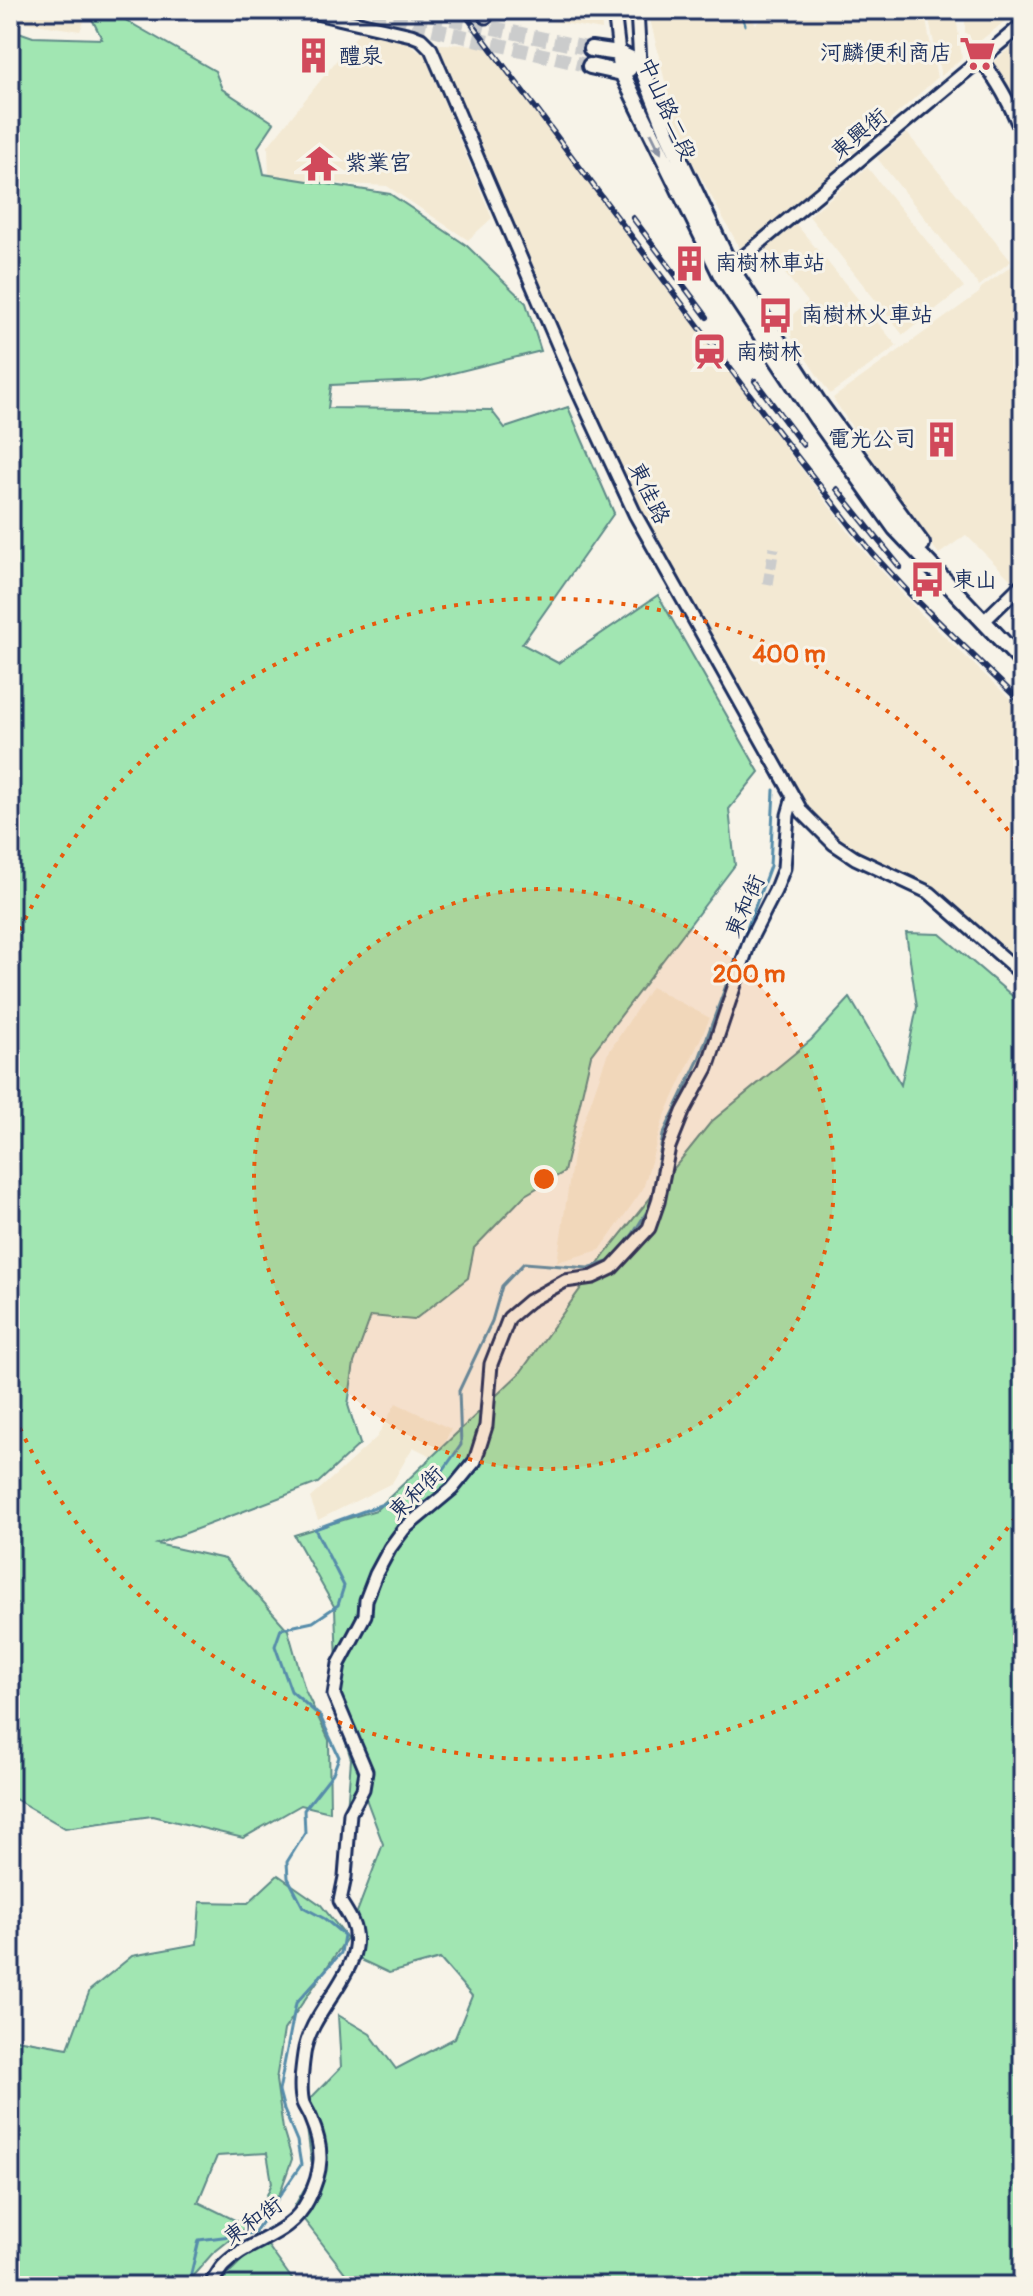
<svg xmlns="http://www.w3.org/2000/svg" width="1033" height="2296" font-family="Pangolin,'LXGW WenKai TC',sans-serif">
	<style>
		.built { fill: #f3e9d3 }
		.green { fill: #a1e6b2; stroke: #5e8a88; stroke-width: 2 }
		.lines { fill: none; stroke-linecap: round; stroke-linejoin: round }
		.stream { stroke: #568caa; stroke-width: 3 }
		.minor-tunnel { stroke: #cbcccc; stroke-width: 11; stroke-dasharray: 11 5.5; stroke-linecap: butt }
		.major-tunnel { stroke: #cbcccc; stroke-width: 14; stroke-dasharray: 14 7; stroke-linecap: butt }
		.minor-casing { stroke: #1b2f5e; stroke-width: 17 }
		.major-casing { stroke: #1b2f5e; stroke-width: 20 }
		.minor { stroke: #f7f3e8; stroke-width: 11 }
		.major { stroke: #f7f3e8; stroke-width: 14 }
		.rail-casing { stroke: #1b2f5e; stroke-width: 6 }
		.rail { stroke: #f7f3e8; stroke-width: 3; stroke-dasharray: 9; stroke-linecap: butt }
		.oneway { fill: #8991a3 }
		.ring { fill: none; stroke: #e8590c; stroke-width: 4; stroke-dasharray: 4 8 }
		.labels { text-anchor: middle; dominant-baseline: central; stroke-width: 6; stroke-linejoin: round; paint-order: stroke }
		.poi-label { font-size: 22px; fill: #1b2f5e; stroke: #f7f3e8; text-anchor: start }
		.street-label { font-size: 22px; fill: #1b2f5e; stroke: #f7f3e8 }
		.centre { fill: #e8590c; stroke: #f7f3e8; stroke-width: 4 }
		.ring-label { font-size: 24px; text-anchor: middle; font-weight: bold; fill: #e8590c; stroke: #f7f3e8; stroke-width: 6; stroke-linejoin: round; paint-order: stroke }
	</style>
	<rect width="100%" height="100%" fill="#f7f3e8"/>
	<filter id="ink" filterUnits="userSpaceOnUse"><feTurbulence type="fractalNoise" baseFrequency=".0125" numOctaves="2"/><feDisplacementMap in="SourceGraphic" scale="16" xChannelSelector="R" yChannelSelector="G"/><feConvolveMatrix kernelMatrix="1 2 1 2 8 2 1 2 1" color-interpolation-filters="sRGB"/></filter>
	<g filter="url(#ink)">
		<path class="built" d="M10,10H82L87,14L80,31L10,20Z
			M491,10H601L602,30Z
			M657,10H745L756,24L773,10H924L937,78L742,252L678,136L649,15Z
			M927,10H955L962,58L941,76Z
			M965,10H1019L975,45L965,32Z
			M360,31L402,39L424,54L492,218L468,240L387,186L269,180L268,146Z
			M1023,37V116L993,62Z
			M438,44L485,45L859,546L921,614L1023,711V966L935,887L858,851L836,835L806,805L644,516L581,383Z
			M907,133L1011,261L979,286L877,158Z
			M867,167L964,287L903,335L809,216Z
			M796,224L897,346L830,394L782,323L808,302L765,249Z
			M1023,258V574L1015,584L966,535L939,554L905,509L833,398L979,293L981,288Z
			M651,987L710,1018L663,1120L643,1189L600,1250L557,1262L574,1150L607,1055Z
			M396,1403L451,1429L437,1459L413,1447L392,1483L318,1520L310,1498L377,1437Z"/>
		<path class="green" d="M84,10H113L122,18L215,71L222,89L274,123L258,147L264,174L390,194L466,245L526,303L541,351L421,381L331,385L328,408L491,410L505,428L568,407L614,513L522,644L558,663L658,595L759,772L729,809L735,865L591,1055L564,1172L525,1195L474,1248L468,1278L414,1320L371,1316L354,1363L348,1405L360,1444L318,1483L157,1544L225,1559L288,1630L305,1690L329,1740L330,1812L301,1805L243,1838L152,1816L65,1828L10,1796V29L33,37L102,39L89,13Z
			M906,933L940,934L1023,1005V2286H349L352,2282L294,2207L313,2174L304,2105L341,2067L338,2015L370,2034L396,2069L455,2038L472,1996L440,1959L389,1973L357,1958L356,1915L383,1844L365,1796L347,1810L351,1759L332,1698L337,1664L335,1608L294,1535L376,1510L520,1373L606,1253L711,1122L811,1040L850,998L901,1085L917,1007Z
			M278,1875L321,1905L347,1938L284,2030L276,2080L283,2129L292,2159L280,2193L259,2214L272,2183L267,2153L217,2156L198,2202L247,2226L212,2254L184,2286H10V2038L68,2048L90,1990L132,1956L197,1944L200,1902L248,1903Z
			M263,2239L297,2286H216Z"/>
		<g class="lines">
			<path class="stream" d="M740,10L745,25
				M183,2286L189,2282L199,2240L254,2233L301,2165L297,2141L284,2110L279,2091L296,2003L341,1953L344,1935L325,1919L303,1907L288,1878L287,1862L305,1833L304,1810L333,1773L339,1757L320,1716L291,1691L275,1646L281,1629L313,1622L338,1605L344,1586L315,1529L432,1486L461,1445L459,1391L492,1321L502,1286L524,1263L588,1268L611,1261L633,1234L651,1205L663,1135L699,1059L770,866L774,790"/>
			<path class="minor-tunnel" d="M768,584L774,548"/>
			<path class="major-tunnel" d="M351,10L590,66
				M410,10L591,49"/>
			<defs>
				<path id="minor" d="M303,10L411,35L421,39L431,49L576,387L635,514L802,812L834,844L855,858L930,893L1023,975
					M481,10L486,17
					M614,10L619,53
					M637,10L640,63
					M980,59C1000,83 1012,107 1023,136
					M725,272L1023,24
					M983,622L1023,583
					M209,2286C214,2280 218,2272 223,2266C249,2239 289,2238 308,2200C323,2171 324,2149 311,2119C309,2113 305,2108 303,2103C299,2089 302,2068 304,2054C310,2007 371,1967 352,1922C349,1915 344,1908 340,1901L345,1877L350,1813L363,1789L366,1771L334,1695L339,1664L365,1615L366,1600L376,1574L390,1548L404,1529L452,1489L475,1461L486,1426L491,1364L509,1318L529,1301L565,1281L593,1277L612,1268L649,1228L658,1202L669,1147L683,1112L707,1068L750,940L775,891L784,868L788,815L793,797"/>
				<path id="major" d="M591,49L619,53L640,63L667,132L731,268L818,402L922,544
					M619,53L622,73L721,275L817,419L895,528L1023,663
					M590,66L622,73L629,69"/>
			</defs>
			<use href="#minor" class="minor-casing"/>
			<use href="#major" class="major-casing"/>
			<use href="#minor" class="minor"/>
			<use href="#major" class="major"/>
			<defs>
				<path id="rail" d="M462,10L774,427L872,553L909,593L1023,704
					M633,218L707,317
					M755,381L803,445
					M837,489L900,567"/>
			</defs>
			<use href="#rail" class="rail-casing"/>
			<use href="#rail" class="rail"/>
		</g>
		<defs><path id="oneway-solid" d="M-6-.8H1V-3.2L6.5 0L1 3.2V.8H-6Z" transform="scale(2)"/></defs>
		<use class="oneway" href="#oneway-solid" transform="translate(656 143) rotate(64)"/>
	</g>
	<circle cx="544" cy="1179" r="290" fill="#e8590c" fill-opacity=".12"/>
	<g class="ring">
		<circle cx="544" cy="1179" r="290"/>
		<path d="M1022 1508A580 580 0 0 1 10 1406M10 952A580 580 0 0 1 1022 850"/>
	</g>
	<defs>
		<symbol id="supermarket-bare" viewBox="-9 -9 18 18"><path d="M-6-5.5h2.5l.6 2H6L4.5 2H-2.5L-4.4-4H-6ZM-1.5 3.2a1.3 1.3 0 1 0 .1 0ZM3 3.2a1.3 1.3 0 1 0 .1 0Z" fill="#d1495b" stroke="#f7f3e8" stroke-width="2.5" paint-order="stroke"/></symbol>
		<symbol id="building-bare" viewBox="-9 -9 18 18"><path d="M-4-6H4V6H1V3H-1V6H-4ZM-2.5-4.3h1.7v1.8h-1.7ZM.8-4.3h1.7v1.8H.8ZM-2.5-1h1.7V.8h-1.7ZM.8-1h1.7V.8H.8Z" fill="#d1495b" stroke="#f7f3e8" stroke-width="2.5" paint-order="stroke"/></symbol>
		<symbol id="temple-bare" viewBox="-9 -9 18 18"><path d="M0-6L5-2H3V0L6.5 2.5H4V6H1.5V3h-3V6H-4V2.5H-6.5L-3 0V-2H-5Z" fill="#d1495b" stroke="#f7f3e8" stroke-width="2.5" paint-order="stroke"/></symbol>
		<symbol id="bus-bare" viewBox="-9 -9 18 18"><path d="M-5-6H5V4H4V6H2V4H-2V6H-4V4H-5ZM-3.5-4V0h7V-4ZM-3.5 1.2v1.5H-2V1.2ZM2 1.2v1.5H3.5V1.2Z" fill="#d1495b" stroke="#f7f3e8" stroke-width="2.5" paint-order="stroke"/></symbol>
		<symbol id="station-bare" viewBox="-9 -9 18 18"><path d="M-3-6H3Q5-6 5-4V2Q5 4 3 4L4.5 6H3L1.5 4h-3L-3 6H-4.5L-3 4Q-5 4-5 2V-4Q-5-6-3-6ZM-3.5-4v3h7v-3ZM-3.5 1v1.5H-2V1ZM2 1v1.5H3.5V1Z" fill="#d1495b" stroke="#f7f3e8" stroke-width="2.5" paint-order="stroke"/></symbol>
	</defs>
	<g fill-rule="evenodd">
		<use href="#supermarket-bare" x="952" y="28" width="51" height="51"/>
		<use href="#building-bare" x="288" y="30" width="51" height="51"/>
		<use href="#temple-bare" x="294" y="138" width="51" height="51"/>
		<use href="#building-bare" x="664" y="238" width="51" height="51"/>
		<use href="#bus-bare" x="750" y="290" width="51" height="51"/>
		<use href="#station-bare" x="684" y="326" width="51" height="51"/>
		<use href="#building-bare" x="916" y="414" width="51" height="51"/>
		<use href="#bus-bare" x="902" y="554" width="51" height="51"/>
	</g>
	<g class="labels">
		<g class="poi-label">
			<text x="952" y="53" text-anchor="end">河麟便利商店</text>
			<text x="339" y="56">醴泉</text>
			<text x="345" y="163">紫業宮</text>
			<text x="715" y="263">南樹林車站</text>
			<text x="801" y="315">南樹林火車站</text>
			<text x="736" y="352">南樹林</text>
			<text x="916" y="439" text-anchor="end">電光公司</text>
			<text x="953" y="580">東山</text>
		</g>
		<g class="street-label">
			<text transform="translate(667 109) rotate(66)">中山路二段</text>
			<text transform="translate(859 134) rotate(-40)">東興街</text>
			<text transform="translate(649 493) rotate(64)">東佳路</text>
			<text transform="translate(745 906) rotate(-66)">東和街</text>
			<text transform="translate(416 1493) rotate(-43)">東和街</text>
			<text transform="translate(253 2221) rotate(-35)">東和街</text>
		</g>
	</g>
	<circle cx="544" cy="1179" r="12" class="centre"/>
	<g class="ring-label">
		<text x="789" y="662">400 m</text>
		<text x="749" y="982">200 m</text>
	</g>
	<rect width="1033" height="2296" fill="none" stroke="#f7f3e8" stroke-width="40"/>
	<rect x="20" y="20" width="993" height="2256" fill="none" stroke="#1b2f5e" stroke-width="3" filter="url(#ink)"/>
</svg>
